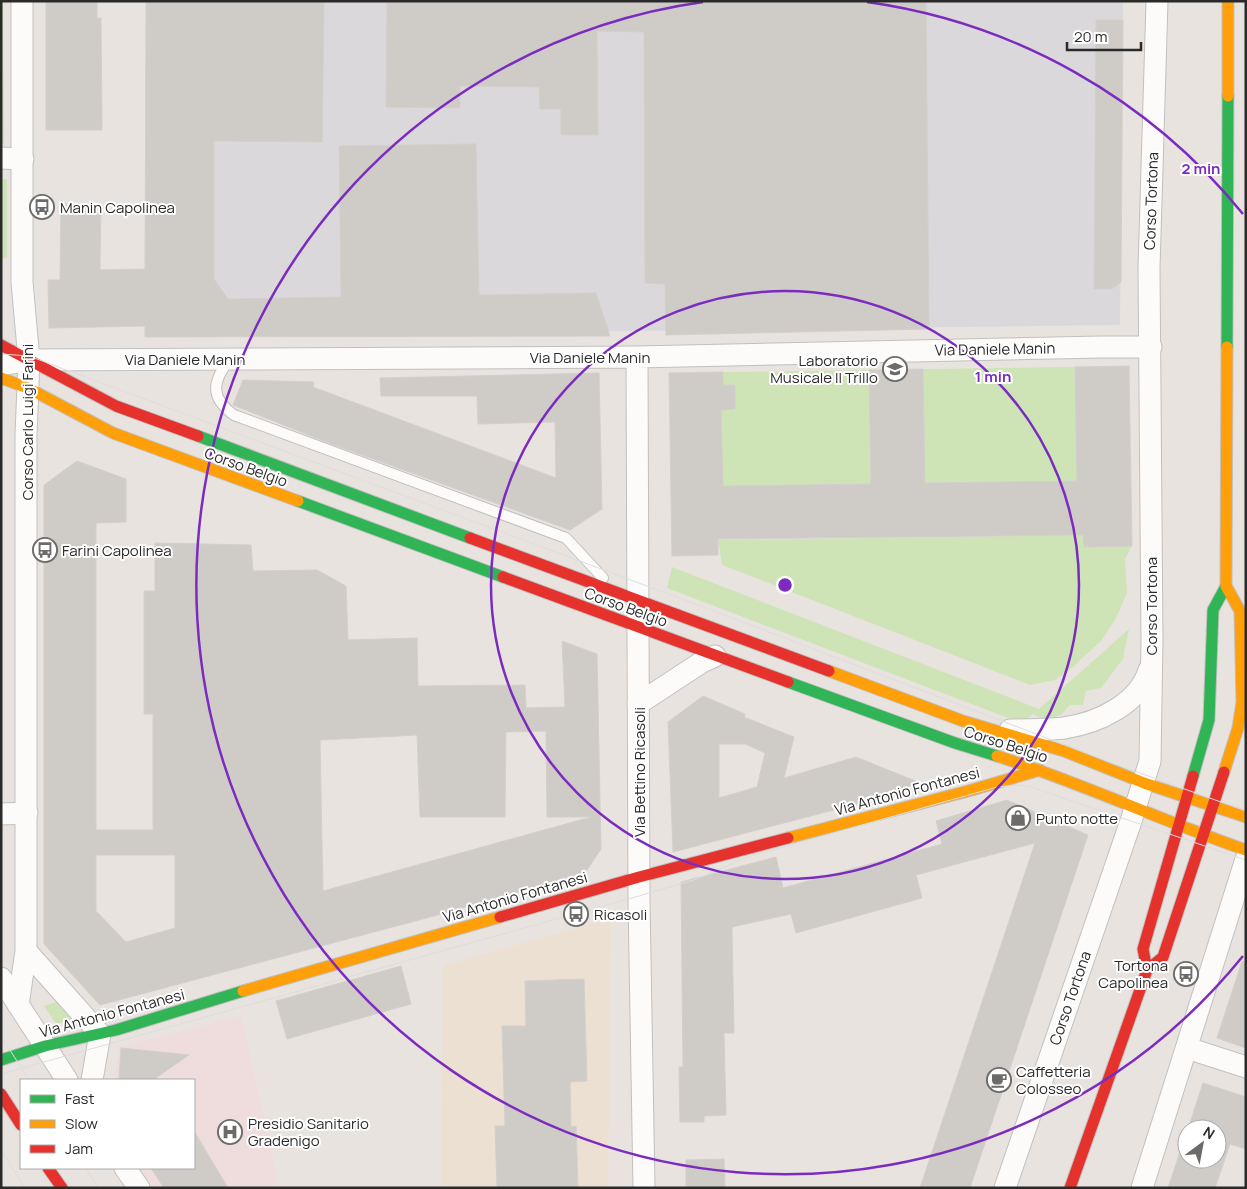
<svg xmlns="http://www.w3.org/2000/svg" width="1247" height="1189" font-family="Manrope,sans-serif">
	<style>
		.industrial { fill: #dbd8db }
		.education { fill: #ece0d3 }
		.medical { fill: #efdddd }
		.green { fill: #cfe4b6 }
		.building { fill: #cfccc8; stroke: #d3cfcb; fill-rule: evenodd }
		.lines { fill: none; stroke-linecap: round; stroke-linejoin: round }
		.lane-casing { stroke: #c1c0c1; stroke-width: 12 }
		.street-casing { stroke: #c1c0c1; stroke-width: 23 }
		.fast-casing { stroke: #c1c0c1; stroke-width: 13 }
		.slow-casing { stroke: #c1c0c1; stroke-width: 13 }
		.jam-casing { stroke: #c1c0c1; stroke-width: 13 }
		.lane { stroke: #fcfbfa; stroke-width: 10 }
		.street { stroke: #fcfbfa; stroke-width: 21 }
		.fast { stroke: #30b455; stroke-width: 11 }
		.slow { stroke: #ff9f0a; stroke-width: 11 }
		.jam { stroke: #e5322d; stroke-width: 11 }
		.tram { stroke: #ddddde; stroke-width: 1 }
		.ring { fill: none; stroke: #7b2cbf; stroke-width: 2.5 }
		.labels { text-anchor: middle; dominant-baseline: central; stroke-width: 4; stroke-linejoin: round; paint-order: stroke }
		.street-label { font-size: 15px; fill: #2a2a2a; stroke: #fff }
		.poi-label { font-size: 15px; fill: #2a2a2a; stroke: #fff; text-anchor: start }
		.centre { fill: #7b2cbf; stroke: #fff; stroke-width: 2.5 }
		.ring-label { font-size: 15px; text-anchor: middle; font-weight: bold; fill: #7b2cbf; stroke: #fff; stroke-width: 4; stroke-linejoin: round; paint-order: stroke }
	</style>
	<rect width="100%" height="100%" fill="#e8e3df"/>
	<path class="industrial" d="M146,1H1123L1120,325L145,337Z"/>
	<path class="education" d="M611,918L608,1188H441L443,966Z"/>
	<path class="medical" d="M241,1016L277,1176L275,1188H148L134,1168H194V1080H115L118,1047Z"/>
	<path class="green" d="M1,1H3L4,144H1Z
		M1,179H7V258H1Z
		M1075,367L1084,481L925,483L923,369Z
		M869,370L871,484L717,486L723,372Z
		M1083,535L1084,547L1132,546L1125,559L1127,593L1115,620L1101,641L1074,666L1055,680L1030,685L722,565L718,540Z
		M672,567L1039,709L1129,629L1123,659L1101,688L1086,691L1083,705H1070L1062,714L1046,721L1033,714L1021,723L667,588Z
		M59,1001L74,1019L56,1024L44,1006Z"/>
	<path class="building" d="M46,1H97V18H101L102,130H46Z
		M146,1H324L322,142L214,141V279L228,299L341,297L339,146L476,144L479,295L596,293L610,336L145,337V326L49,328L48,280H60L61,204L101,205L100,270L145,269Z
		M387,1H926L929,329L666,335L665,284L645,283L644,32L597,31L598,135H561V109H540L539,87L460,86V108L386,107Z
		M1096,20H1123L1121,282L1112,289H1094Z
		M1129,366L1132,546L1084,547L1083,535L718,539V555L672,556L669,373L723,372V385H735V409L721,410L723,486L871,484L869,370L923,369L925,483L1077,481L1075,367Z
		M599,373L602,509L570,530L326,442L233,405L243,380L314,382L313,387L556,478L555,422L478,424L477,396H381L380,378Z
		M77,461L126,479V522L96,523V830H153V714H144V591H155V543L251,545L253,571L317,570L346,586L348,640L417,638L418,686L525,685L526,708L565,707L562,641L597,654L601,849L585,873L434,916L100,1005L44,944V485ZM546,731L547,817H591L323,891L320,740L417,735L420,817H505L506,732ZM96,855H175V928L126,942L96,911Z
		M703,696L745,714L744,717L794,737L784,778L856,757L918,782L891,795L673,852L668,722ZM719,744H745L765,753L757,787L719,798Z
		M1007,800L1088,835L970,1188H920L1035,843L916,875L922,898L796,933L791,914L732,927L734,1033H724L726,1115L704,1116V1122H680L679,1067H683L681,882L776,857L783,888L942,844L936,821Z
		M1242,961L1246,962V1048L1217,1038Z
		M401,966L411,1004L287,1039L276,1001Z
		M584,979L587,1081L570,1082L571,1127L576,1126L578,1188H497L495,1126H505L502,1026H526L525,981Z
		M121,1048L189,1055L153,1080H119Z
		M1203,1083L1246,1097V1149L1230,1144L1215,1188H1168L1187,1131V1159H1217V1129H1188Z
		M194,1131L228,1188H164L151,1168H194Z
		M724,1159L725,1188H686V1160Z"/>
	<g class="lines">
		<defs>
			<path id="lane" d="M229,360C212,382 210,398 234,415L566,538L603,578"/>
			<path id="street" d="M1,158L23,159
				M637,357L639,900L644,1188
				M1,365L29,360L637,357L1101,347H1151
				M638,704L702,662L715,656
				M1010,730C1028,730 1047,730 1064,728C1098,723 1139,704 1149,670
				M1,814L27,813
				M26,951L100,1034L92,1080
				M1,978L67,1080
				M18,1005L26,951V435L29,360L22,282V1
				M1187,1048L1246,1067
				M125,1168L139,1188
				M1005,1188L1131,821L1150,761L1152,641L1149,268L1157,1
				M1142,1188L1246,859"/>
			<path id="fast" d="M1227,347L1228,96
				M198,436L470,538
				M298,501L503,577
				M788,682L955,743L997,756
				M1193,776L1209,720L1213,610L1226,586
				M1,1060L45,1046L116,1030L243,991"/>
			<path id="slow" d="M1228,96V1
				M1,378L28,388L113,433L298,501
				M829,671L963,721L1064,751L1144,783L1246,817
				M997,756C1082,783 1162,821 1246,850
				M1224,772L1238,728L1242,702L1240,611L1226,586L1227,347
				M788,838L968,791L1040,770
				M243,991L500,917"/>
			<path id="jam" d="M1,345L116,406L198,436
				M470,538L829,671
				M503,577L788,682
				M500,917L639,877L788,838
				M1147,970L1163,957L1224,772
				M1,1094L21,1125
				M48,1168L62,1188
				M1070,1188L1147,970L1143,949L1193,776"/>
		</defs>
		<use href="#lane" class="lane-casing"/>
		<use href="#street" class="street-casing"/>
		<use href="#fast" class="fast-casing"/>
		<use href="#slow" class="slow-casing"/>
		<use href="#jam" class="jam-casing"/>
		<use href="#lane" class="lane"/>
		<use href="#street" class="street"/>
		<use href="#fast" class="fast"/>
		<use href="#slow" class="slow"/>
		<use href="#jam" class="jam"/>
		<path class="tram" d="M1,354L29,356L706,608L1112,763L1246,811
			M1,1036L29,1080
			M1,1074L639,896L697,879L745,858L997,787L1017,785L1031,787L1246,860
			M1,1150L25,1188
			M86,1168L98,1188"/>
	</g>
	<g class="ring">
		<circle cx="785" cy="585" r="294"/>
		<path d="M1243 956A589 589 0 1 1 703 2M867 2A589 589 0 0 1 1243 214"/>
	</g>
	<defs>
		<symbol id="bus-ring" viewBox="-11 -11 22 22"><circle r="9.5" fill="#fff" stroke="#6c6b69" stroke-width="1.5"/><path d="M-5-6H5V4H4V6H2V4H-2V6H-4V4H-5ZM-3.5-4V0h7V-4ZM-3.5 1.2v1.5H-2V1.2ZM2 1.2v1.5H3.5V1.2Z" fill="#6c6b69"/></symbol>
		<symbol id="school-ring" viewBox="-11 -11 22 22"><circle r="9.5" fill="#fff" stroke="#6c6b69" stroke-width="1.5"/><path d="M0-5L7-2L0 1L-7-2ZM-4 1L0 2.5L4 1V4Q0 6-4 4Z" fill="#6c6b69"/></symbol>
		<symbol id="shop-ring" viewBox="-11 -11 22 22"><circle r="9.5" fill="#fff" stroke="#6c6b69" stroke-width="1.5"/><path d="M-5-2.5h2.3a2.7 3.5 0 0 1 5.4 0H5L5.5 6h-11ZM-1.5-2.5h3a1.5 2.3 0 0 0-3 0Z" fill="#6c6b69"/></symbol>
		<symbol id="cafe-ring" viewBox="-11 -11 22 22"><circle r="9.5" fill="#fff" stroke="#6c6b69" stroke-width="1.5"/><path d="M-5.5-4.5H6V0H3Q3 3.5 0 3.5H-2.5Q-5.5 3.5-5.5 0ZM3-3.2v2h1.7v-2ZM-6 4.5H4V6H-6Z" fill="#6c6b69"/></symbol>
		<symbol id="hospital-ring" viewBox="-11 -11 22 22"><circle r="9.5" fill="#fff" stroke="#6c6b69" stroke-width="1.5"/><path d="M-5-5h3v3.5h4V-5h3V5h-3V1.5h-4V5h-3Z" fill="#6c6b69"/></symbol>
	</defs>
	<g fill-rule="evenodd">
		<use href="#bus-ring" x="28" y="193" width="28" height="28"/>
		<use href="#school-ring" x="881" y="355" width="28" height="28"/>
		<use href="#bus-ring" x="31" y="536" width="28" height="28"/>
		<use href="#shop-ring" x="1004" y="804" width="28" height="28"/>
		<use href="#bus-ring" x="562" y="900" width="28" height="28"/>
		<use href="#bus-ring" x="1172" y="960" width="28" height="28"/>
		<use href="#cafe-ring" x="985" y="1066" width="28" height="28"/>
		<use href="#hospital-ring" x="216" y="1118" width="28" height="28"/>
	</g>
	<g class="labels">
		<g class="street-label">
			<text transform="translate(1151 201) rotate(-88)">Corso Tortona</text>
			<text transform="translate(995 349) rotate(-1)">Via Daniele Manin</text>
			<text x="590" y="357">Via Daniele Manin</text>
			<text x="185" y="359">Via Daniele Manin</text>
			<text transform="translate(27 422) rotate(-90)">Corso Carlo Luigi Farini</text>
			<text transform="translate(246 467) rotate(20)">Corso Belgio</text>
			<text transform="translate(1151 606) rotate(-90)">Corso Tortona</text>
			<text transform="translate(626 607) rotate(20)">Corso Belgio</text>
			<text transform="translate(1006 744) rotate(18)">Corso Belgio</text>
			<text transform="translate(639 772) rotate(-90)">Via Bettino Ricasoli</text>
			<text transform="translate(907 791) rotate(-15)">Via Antonio Fontanesi</text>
			<text transform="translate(515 897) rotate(-16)">Via Antonio Fontanesi</text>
			<text transform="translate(1070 998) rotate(-71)">Corso Tortona</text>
			<text transform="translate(112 1013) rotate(-15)">Via Antonio Fontanesi</text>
		</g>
		<g class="poi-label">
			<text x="60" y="207">Manin Capolinea</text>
			<text x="878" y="360" text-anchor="end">Laboratorio<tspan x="878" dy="17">Musicale Il Trillo</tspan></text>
			<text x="62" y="550">Farini Capolinea</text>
			<text x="1036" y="818">Punto notte</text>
			<text x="594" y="914">Ricasoli</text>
			<text x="1168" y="965" text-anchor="end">Tortona<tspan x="1168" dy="17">Capolinea</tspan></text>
			<text x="1016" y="1071">Caffetteria<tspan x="1016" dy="17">Colosseo</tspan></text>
			<text x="248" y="1123">Presidio Sanitario<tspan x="248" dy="17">Gradenigo</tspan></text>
		</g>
	</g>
	<circle cx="785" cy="585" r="8" class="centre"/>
	<g class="ring-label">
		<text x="1201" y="174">2 min</text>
		<text x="993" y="382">1 min</text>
	</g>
	<rect width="1247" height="1189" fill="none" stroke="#2a2a2a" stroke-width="5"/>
	<rect x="20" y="1079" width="175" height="90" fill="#ffffff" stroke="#aaaaaa"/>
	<rect x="30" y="1095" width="25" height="8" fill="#30b455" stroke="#aaaaaa"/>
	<text x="65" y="1104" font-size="15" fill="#2a2a2a">Fast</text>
	<rect x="30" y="1120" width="25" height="8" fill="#ff9f0a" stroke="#aaaaaa"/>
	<text x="65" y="1129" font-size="15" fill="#2a2a2a">Slow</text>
	<rect x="30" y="1145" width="25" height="8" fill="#e5322d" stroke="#aaaaaa"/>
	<text x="65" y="1154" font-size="15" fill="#2a2a2a">Jam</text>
	<g transform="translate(1202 1144) rotate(32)"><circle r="24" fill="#ffffff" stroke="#aaaaaa"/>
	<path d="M0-4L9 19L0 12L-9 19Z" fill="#6c6b69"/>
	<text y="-8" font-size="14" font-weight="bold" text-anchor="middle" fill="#2a2a2a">N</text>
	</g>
	<path d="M1067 42v8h74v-8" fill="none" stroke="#2a2a2a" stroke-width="2.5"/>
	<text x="1074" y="42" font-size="15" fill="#2a2a2a" stroke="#ffffff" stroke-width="4" paint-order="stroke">20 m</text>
</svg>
